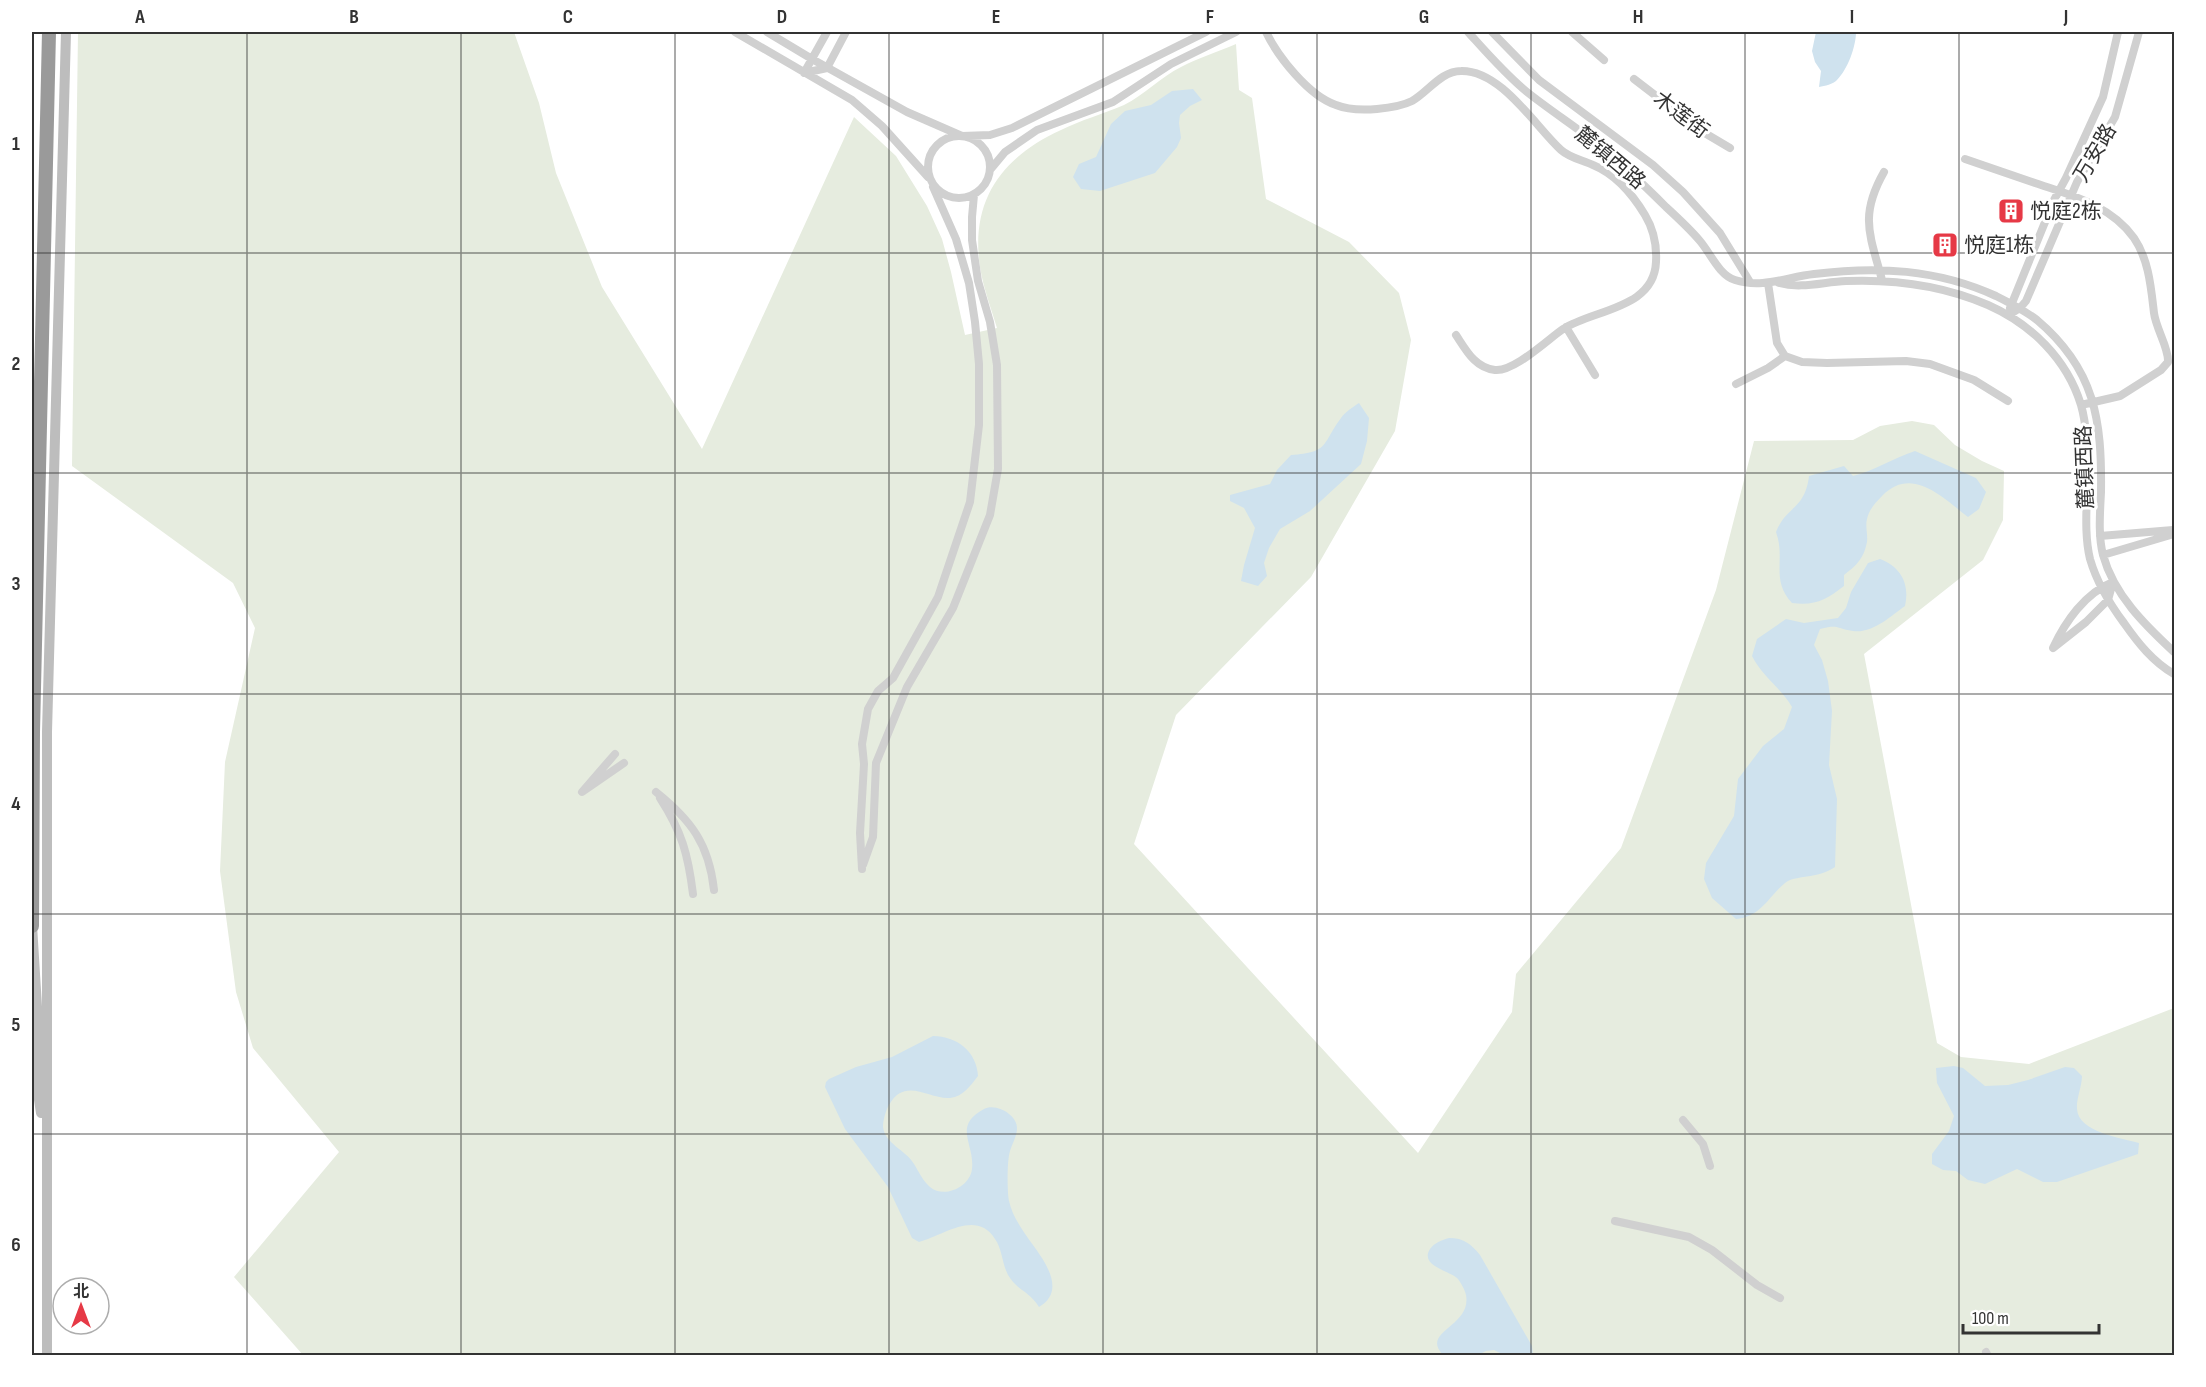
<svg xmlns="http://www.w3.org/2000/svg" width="2206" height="1387" font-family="'Sofia Sans Condensed','Noto Sans SC',sans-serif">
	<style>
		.green { fill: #e6ecdf }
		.water { fill: #cfe2ee }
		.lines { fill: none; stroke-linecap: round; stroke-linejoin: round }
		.street { stroke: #d0d0d0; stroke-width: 8 }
		.secondary { stroke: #bdbdbd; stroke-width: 10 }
		.highway { stroke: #9a9a9a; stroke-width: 14 }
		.grid { fill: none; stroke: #333; stroke-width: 1.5; stroke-opacity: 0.55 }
		.labels { text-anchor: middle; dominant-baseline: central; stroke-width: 6; stroke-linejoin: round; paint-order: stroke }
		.street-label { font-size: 21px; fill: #333; stroke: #fff }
		.poi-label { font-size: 21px; fill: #333; stroke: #fff; text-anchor: start }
		.neatline { fill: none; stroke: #333; stroke-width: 2 }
		.grid-label { font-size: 20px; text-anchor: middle; font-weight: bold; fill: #333 }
	</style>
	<rect width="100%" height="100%" fill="#fff"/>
	<path class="green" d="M78,32H514L539,103L556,173L602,287L702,449L854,117L896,156L927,206L942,239L951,272L965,335L997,328C991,308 983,287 980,267C970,200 1002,157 1061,130C1081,120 1103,114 1124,105C1144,95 1161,77 1181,67C1198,58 1217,52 1236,44L1239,90L1252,98L1266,199L1349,242L1399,293L1411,340L1395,431L1311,577L1176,715L1134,844L1418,1153L1512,1012L1516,974L1621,848L1716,590L1754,441L1853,440L1880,426L1912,421L1934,425L1955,445L1982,461L2004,471L2003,520L1983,560L1864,654L1937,1043L1961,1057L2029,1064L2174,1008V1355H303L234,1277L339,1152L253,1048L236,992L220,871L225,762L255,628L233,583L72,466Z"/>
	<path class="water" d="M1816,32H1856C1856,46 1848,69 1837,80C1833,84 1825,86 1819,87L1821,71L1815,62L1812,51Z
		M1193,89L1202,100L1190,106L1180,115L1179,123L1181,138L1177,147L1155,173L1100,191L1081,189L1073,177L1079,164L1096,157L1111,124L1125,111L1151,105L1172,91Z
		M1359,403L1369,418L1367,441L1361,464L1310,511L1280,529L1269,548L1264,563L1267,576L1258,586L1241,581L1244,565L1255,528L1244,508L1230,501V495L1270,484L1277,470L1291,455C1330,452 1321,445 1341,418C1345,412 1353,407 1359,403Z
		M1915,451L1976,478L1986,492L1979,509L1968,517C1943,498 1912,465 1882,496C1875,503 1869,510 1867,519C1865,526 1868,534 1867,542C1864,558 1857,565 1844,575V586C1826,600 1815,606 1792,603C1770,579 1786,559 1776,532C1786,506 1805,510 1809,476L1844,466L1853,476C1874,471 1893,458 1915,451Z
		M1880,559C1901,567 1910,584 1905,606C1891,616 1872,634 1853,631C1836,629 1840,624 1820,629L1814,645L1822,660L1828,681L1832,711L1829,765L1837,799L1835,867C1818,879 1794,875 1785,883C1768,897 1761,917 1736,919L1712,898L1704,879L1706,863L1734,816L1738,779L1763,746L1784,729L1792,707C1781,688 1762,676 1752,656L1757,639L1786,619L1804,623L1838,618L1846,608L1851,592L1868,563Z
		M933,1036C957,1036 977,1052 978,1076C970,1086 964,1096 950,1098C930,1100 905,1076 889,1105C886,1110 883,1120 883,1127C885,1144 906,1150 914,1164C919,1172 923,1181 930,1187C944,1199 970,1187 972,1169C975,1144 952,1126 984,1109C992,1105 1003,1109 1009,1114C1024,1126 1014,1138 1010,1151C1007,1160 1007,1191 1009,1201C1013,1218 1023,1231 1033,1245C1046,1263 1066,1291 1039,1307C1030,1292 1018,1290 1010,1278C1002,1267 1003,1250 995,1239C976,1209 943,1236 919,1242L912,1238L888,1187L845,1129L825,1087L826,1082L829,1079L856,1067L892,1057Z
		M1954,1066L1963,1068L1985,1086L2008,1085L2028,1080L2065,1067L2074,1068L2082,1076C2082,1086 2076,1100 2077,1109C2078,1132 2121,1138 2139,1143L2138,1154L2057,1182H2043L2017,1169L1985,1184L1968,1180L1956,1171L1943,1170L1932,1164V1154L1949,1131L1954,1116L1937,1083L1936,1068Z
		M1449,1238C1464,1238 1471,1244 1480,1255L1532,1346L1533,1355H1504L1494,1350L1486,1351L1478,1355H1443C1420,1331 1472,1327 1466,1295C1465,1290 1461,1283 1458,1279C1451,1271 1419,1266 1430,1249C1434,1243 1442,1240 1449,1238Z"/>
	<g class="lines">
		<path class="street" d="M735,32L852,100L882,126L928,177
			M767,32L812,59L907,112L962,136L990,135L1012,128L1206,32
			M827,32L804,73L827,68L846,32
			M1266,32C1278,57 1309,96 1336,105C1348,110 1364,110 1377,109C1388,108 1402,106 1412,101C1428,92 1441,71 1461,71C1501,70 1535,126 1561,150C1570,158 1582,160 1593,165C1615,174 1633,195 1645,215C1654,230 1657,245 1656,262C1654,309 1594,309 1563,329C1547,340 1514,372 1495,370C1475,368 1466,350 1456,335
			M1468,32C1487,53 1505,74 1527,92C1551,111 1576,127 1600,146C1623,165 1645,186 1666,207C1678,218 1690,229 1700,241C1711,254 1719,275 1735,280C1762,289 1787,277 1814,274C1877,266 1937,269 1996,296C2010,303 2024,310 2037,320C2095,369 2102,420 2101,492C2100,513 2098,535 2103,555C2114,595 2145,625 2174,652
			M1492,32L1539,80L1653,165L1683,192L1720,233L1750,282
			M1572,32L1604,60
			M1634,79L1703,132L1730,148
			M928 167a31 31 0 1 1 62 0a31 31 0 1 1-62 0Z
			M1965,159C1988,167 2011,175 2035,183C2070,195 2111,205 2134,238C2149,260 2151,288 2154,313C2156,329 2169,348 2168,362L2161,370L2120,396L2081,405
			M990,170L1005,152L1037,130L1113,102L1171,64L1236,32
			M1882,280C1870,235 1859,216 1884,172
			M1768,283L1777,343L1785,356L1802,362L1827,363L1906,361L1930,364L1974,380L2008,401
			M1779,283C1801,289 1823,282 1846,281C1896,279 1942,285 1988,305C2031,324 2067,359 2081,405C2088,429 2087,457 2087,482C2087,507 2084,534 2090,559C2097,583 2109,603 2124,623C2138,643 2153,662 2174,674
			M2010,308L2054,200L2066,178L2103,97L2118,32
			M2009,315L2020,308L2026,301L2077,182L2115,117L2139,32
			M1566,327L1595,375
			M1736,384L1768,368L1785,356
			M2100,536L2173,530
			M2103,555L2174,534
			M2113,582L2108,600L2086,622L2053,648C2065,622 2085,593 2113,582Z
			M615,754L582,792L624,763
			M656,792C691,820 709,844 714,890
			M660,798C682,832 688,854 693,894
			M863,865L873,837L876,763L907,687L953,608L990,515L998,469L997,365L990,322L978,281L972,240V217L974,195
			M862,869L860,833L864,764L862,744L868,709L878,691L893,678L938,597L970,502L979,425V364L975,322L969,283L956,239L933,187
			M1683,1120L1703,1144L1710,1166
			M1615,1221L1689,1237L1712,1250L1757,1285L1780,1298
			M1986,1352L1988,1356"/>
		<path class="secondary" d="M32,925L39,1039L38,1093L41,1113
			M47,1356V732L66,32"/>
		<path class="highway" d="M32,926L33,732L49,32"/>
	</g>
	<path class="grid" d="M247,32V1356M461,32V1356M675,32V1356M889,32V1356M1103,32V1356M1317,32V1356M1531,32V1356M1745,32V1356M1959,32V1356M32,253H2174M32,473H2174M32,694H2174M32,914H2174M32,1134H2174"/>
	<defs>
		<symbol id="building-square" viewBox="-11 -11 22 22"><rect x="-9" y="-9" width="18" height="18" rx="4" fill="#e63946" stroke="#fff"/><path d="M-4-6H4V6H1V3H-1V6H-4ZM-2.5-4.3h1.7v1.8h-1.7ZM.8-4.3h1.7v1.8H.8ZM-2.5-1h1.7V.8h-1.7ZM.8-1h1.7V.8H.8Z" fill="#fff"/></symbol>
	</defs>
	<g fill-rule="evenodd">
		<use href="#building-square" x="1996" y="196" width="30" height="30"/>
		<use href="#building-square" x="1930" y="230" width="30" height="30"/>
	</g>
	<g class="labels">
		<g class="street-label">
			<text transform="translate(1681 115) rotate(37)">木莲街</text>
			<text transform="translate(2095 153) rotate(-60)">万安路</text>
			<text transform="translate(1610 158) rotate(40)">麓镇西路</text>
			<text transform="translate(2085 467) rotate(-92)">麓镇西路</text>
		</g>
		<g class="poi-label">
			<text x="2030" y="211">悦庭2栋</text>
			<text x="1964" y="245">悦庭1栋</text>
		</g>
	</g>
	<rect width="2206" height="1387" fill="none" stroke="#ffffff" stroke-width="66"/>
	<g transform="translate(81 1306)"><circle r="28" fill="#ffffff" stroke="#adadad" stroke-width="1.5"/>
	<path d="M0-4.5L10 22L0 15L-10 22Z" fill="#e63946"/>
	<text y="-9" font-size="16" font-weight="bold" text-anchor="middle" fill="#333333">北</text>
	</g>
	<path d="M1963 1324v9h136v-9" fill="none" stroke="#333333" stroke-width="3"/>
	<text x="1972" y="1324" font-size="18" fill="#333333" stroke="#ffffff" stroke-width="4.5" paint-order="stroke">100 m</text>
	<rect x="33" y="33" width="2140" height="1321" class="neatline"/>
	<g class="grid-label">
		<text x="140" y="23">A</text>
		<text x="354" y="23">B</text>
		<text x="568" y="23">C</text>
		<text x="782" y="23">D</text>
		<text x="996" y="23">E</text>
		<text x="1210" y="23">F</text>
		<text x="1424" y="23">G</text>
		<text x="1638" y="23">H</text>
		<text x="1852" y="23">I</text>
		<text x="2066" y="23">J</text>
		<text x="16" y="150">1</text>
		<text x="16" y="370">2</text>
		<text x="16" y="590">3</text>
		<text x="16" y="810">4</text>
		<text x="16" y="1031">5</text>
		<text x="16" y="1251">6</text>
	</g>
</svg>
